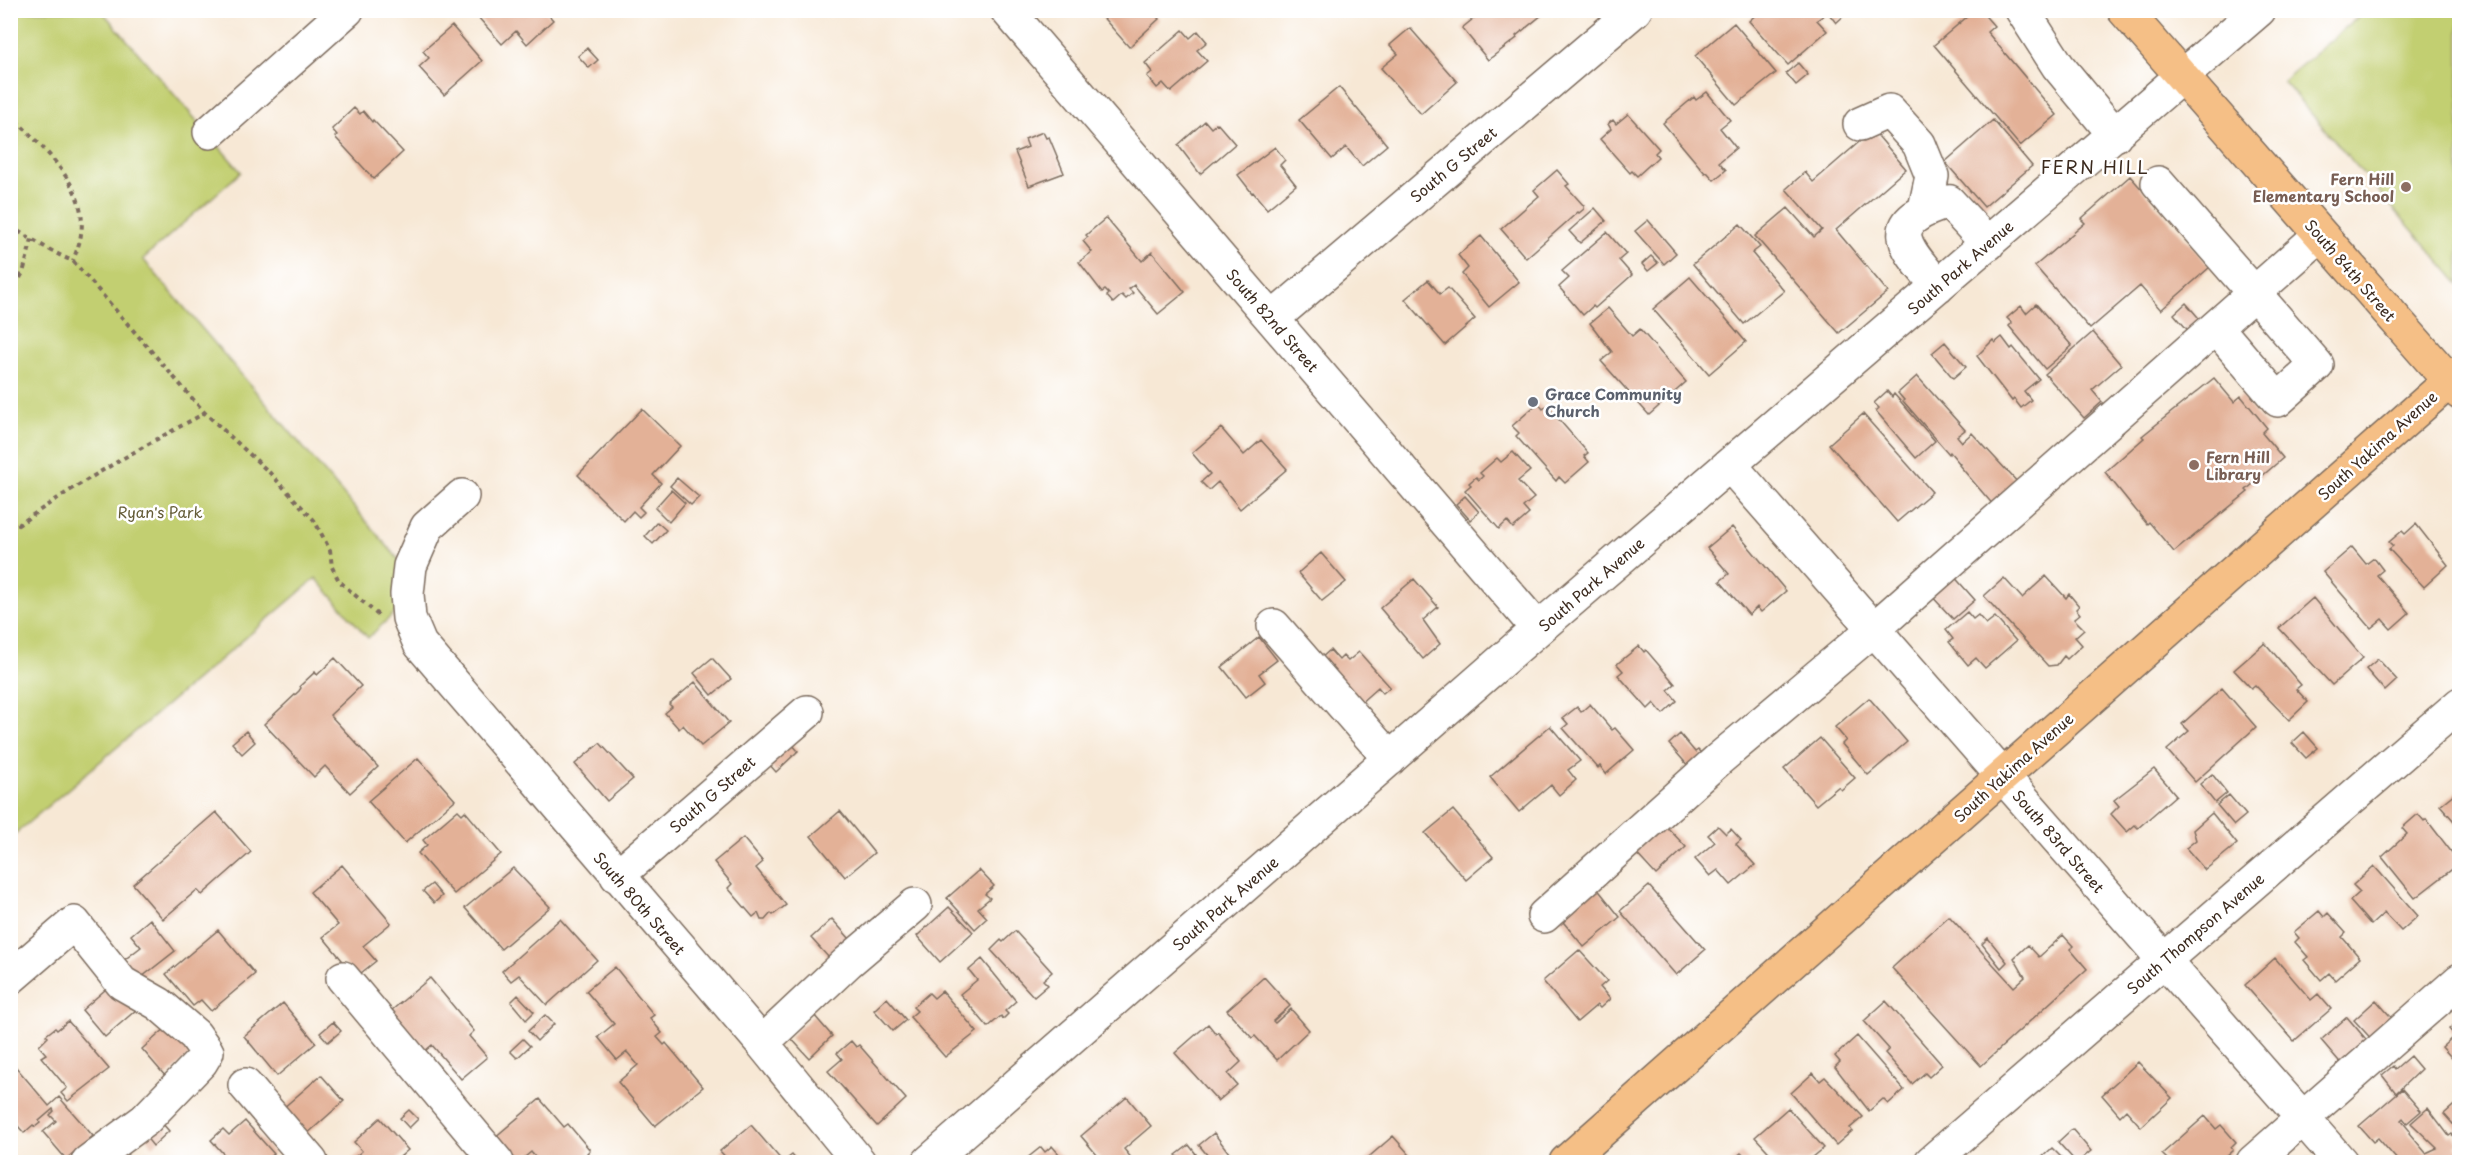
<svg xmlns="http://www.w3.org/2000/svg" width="2470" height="1173" font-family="'Playpen Sans',sans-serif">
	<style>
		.green { fill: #c2cf71; stroke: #7e7c48; stroke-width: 1.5 }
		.building { fill: #e3b197 }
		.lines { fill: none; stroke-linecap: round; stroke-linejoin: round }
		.minor-casing { stroke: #7d6c5e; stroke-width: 36 }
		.major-casing { stroke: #7d6c5e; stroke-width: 36 }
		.path { stroke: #7d6c5e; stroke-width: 4; stroke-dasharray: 4.5 4.5; stroke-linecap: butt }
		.minor { stroke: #fff; stroke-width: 33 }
		.major { stroke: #f5bf86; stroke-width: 33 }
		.education-dot { fill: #8d6e63; stroke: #fff; stroke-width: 2 }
		.worship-dot { fill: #6b7280; stroke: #fff; stroke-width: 2 }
		.labels { text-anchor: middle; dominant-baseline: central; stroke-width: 5; stroke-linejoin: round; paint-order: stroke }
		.street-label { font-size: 15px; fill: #3b2a1e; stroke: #fff }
		.education-label { font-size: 15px; font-weight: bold; fill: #785e54; stroke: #fff; text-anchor: end }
		.worship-label { font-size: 15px; font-weight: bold; fill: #5b616d; stroke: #fff; text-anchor: start }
		.park-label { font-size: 15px; fill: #645c37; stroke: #fff }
		.quarter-label { font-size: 18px; letter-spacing: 1.5px; fill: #3b2a1e; stroke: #fff }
	</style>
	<rect width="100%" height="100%" fill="#fff"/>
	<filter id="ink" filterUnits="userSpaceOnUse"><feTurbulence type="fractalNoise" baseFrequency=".0167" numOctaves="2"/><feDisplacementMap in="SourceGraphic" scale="12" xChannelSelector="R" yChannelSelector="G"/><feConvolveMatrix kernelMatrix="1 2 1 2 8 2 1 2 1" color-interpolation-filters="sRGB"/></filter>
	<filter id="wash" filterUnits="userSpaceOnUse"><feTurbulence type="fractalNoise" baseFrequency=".008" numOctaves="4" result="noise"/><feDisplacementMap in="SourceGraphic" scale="24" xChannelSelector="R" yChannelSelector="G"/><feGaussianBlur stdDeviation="1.35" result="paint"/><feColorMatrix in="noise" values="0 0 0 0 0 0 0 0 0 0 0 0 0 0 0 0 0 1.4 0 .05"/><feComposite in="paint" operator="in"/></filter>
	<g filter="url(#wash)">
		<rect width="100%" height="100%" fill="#f7e8d5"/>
		<path class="green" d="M17,11H102L241,172L143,259L405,567L399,609L368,638L316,578L15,834L11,829V16Z
			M2365,11H2459V284L2283,81Z"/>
		<g id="blocks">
			<path class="building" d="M484,10H544L553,20L527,44L516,31L502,44L477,16Z
				M1102,10H1151L1159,19L1129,47L1099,13Z
				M1484,10H1540L1543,14L1516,36L1517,38L1488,60L1462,28Z
				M1761,10H1820L1824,15L1817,20L1827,31L1788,65L1749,21Z
				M1826,10H1850L1836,23Z
				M1975,10H1980L1994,26L1987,32L2057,115L2020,146L1934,45Z
				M1734,23L1776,73L1736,105L1695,56Z
				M452,26L482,61L444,95L419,67L429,58L423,51Z
				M1410,28L1457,82L1421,114L1381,68L1398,54L1390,45Z
				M1183,30L1190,38L1198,31L1207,42L1197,50L1207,61L1171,92L1163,83L1157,88L1147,76L1152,72L1145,63Z
				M587,48L598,60L589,68L578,56Z
				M1798,63L1808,75L1796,85L1786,73Z
				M1339,87L1387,145L1362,166L1346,147L1332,159L1299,120Z
				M1707,92L1730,120L1720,128L1736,148L1719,162L1726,170L1714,180L1707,172L1705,173L1663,123L1694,97L1696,100Z
				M354,108L360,114L363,111L372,122L373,120L403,152L374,179L335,137L337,135L332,129Z
				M1628,114L1659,149L1655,153L1658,157L1637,176L1632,171L1630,173L1600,139L1611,129L1608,124L1613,120L1616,124Z
				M1993,120L2032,166L1984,207L1945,162Z
				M1205,121L1211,128L1217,123L1235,144L1200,174L1178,145Z
				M1873,130L1906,169L1836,230L1888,292L1839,333L1755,236L1788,208L1814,237L1822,230L1786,189L1805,172L1813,182Z
				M1043,132L1046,138L1049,137L1064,173L1029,186L1015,152L1028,147L1025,139Z
				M1275,147L1285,160L1280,165L1296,185L1267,209L1253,192L1252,193L1238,175Z
				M1557,170L1569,184L1566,186L1584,206V209L1579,213L1578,212L1526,258L1501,229L1539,196L1534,190Z
				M2130,176L2210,267L2161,310L2140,286L2090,329L2035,266L2085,223L2081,219Z
				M1595,208L1606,221L1580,243L1569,231Z
				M1106,218L1142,261L1152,252L1185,292L1158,314L1134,285L1129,289L1133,293L1126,299L1122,295L1113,303L1107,296L1109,294L1105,290L1102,292L1079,262L1092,252L1083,241L1088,237L1086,235Z
				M1648,220L1676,253L1664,264L1635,231Z
				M1740,224L1760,247L1752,253L1784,291L1744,324L1693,264Z
				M1607,232L1626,254L1619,260L1632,275L1595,308L1593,306L1583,315L1559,287L1569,278L1562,271Z
				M1481,236L1519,282L1489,307L1462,274L1468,268L1458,255Z
				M1651,256L1658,263L1648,271L1642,264Z
				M1690,277L1746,342L1709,374L1653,309Z
				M1428,280L1440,294L1448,288L1475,319L1445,345L1405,299Z
				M2186,303L2203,323L2191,334L2174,314Z
				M2036,304L2072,346L2045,369L2009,326L2012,323L2007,318L2021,306L2026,313Z
				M1608,308L1632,336L1640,329L1686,382L1649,415L1601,361L1612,352L1590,323Z
				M2093,332L2121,365L2092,390L2102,402L2084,418L2045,374Z
				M2002,337L2011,349L2013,347L2039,379L2024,391L2031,400L2021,408L2014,399L2012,401L1977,356L1993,340L1995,343Z
				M1945,342L1966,367L1953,378L1932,353Z
				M1917,376L1965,430L1957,436L1962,442L1972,433L2020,485L1995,507L1959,465L1960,464L1950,452L1949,454L1903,401L1904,400L1898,393Z
				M2214,378L2234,402L2241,396L2267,428L2262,433L2283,458L2246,490L2248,492L2174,552L2149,522L2147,524L2105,472L2144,438L2142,436Z
				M1887,391L1892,397L1894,394L1935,441L1916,458L1876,411L1879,408L1874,403Z
				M1538,403L1543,409L1547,406L1588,453L1584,456L1589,462L1565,483L1559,477L1556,481L1516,436L1519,433L1512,426Z
				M642,409L680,446L653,475L661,483L639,507L644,512L639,517L633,511L624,521L578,475Z
				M1863,414L1932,492L1897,522L1829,444Z
				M1221,428L1244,455L1261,440L1287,469L1240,509L1218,482L1209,490L1201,482L1210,474L1192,453Z
				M1513,452L1530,471L1518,481L1534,498L1523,507L1529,514L1513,528L1507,521L1499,529L1465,490L1471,485L1469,483L1476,477L1479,480L1483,476L1480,473L1497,458L1501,462Z
				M677,478L699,497L691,505L670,486Z
				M671,490L685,503L669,522L655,508Z
				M1465,496L1479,512L1470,520L1456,504Z
				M657,522L666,530L653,544L645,536Z
				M2416,524L2448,565L2424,587L2389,549L2393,546L2389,542L2402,531L2405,534Z
				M1732,527L1786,591L1761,612L1757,607L1749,615L1720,581L1729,574L1707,548Z
				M2352,547L2366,564L2374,558L2383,570L2377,575L2409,613L2391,629L2382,619L2371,628L2323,572Z
				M1321,553L1346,582L1322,601L1298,573Z
				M1951,573L1975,600L1953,619L1929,593Z
				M2046,576L2066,598L2069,594L2079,606L2076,609L2080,614L2074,619L2084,629L2075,637L2082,645L2067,659L2064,656L2057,665L2048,666L1984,596L2004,578L2022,598Z
				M1414,579L1438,607L1423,620L1440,644L1423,659L1380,608Z
				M2313,598L2363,658L2332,685L2279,628Z
				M1967,612L1973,619L1978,615L1986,624L1995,617L2016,641L1985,668L1976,658L1968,665L1949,642L1953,639L1946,630Z
				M1259,637L1277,660L1259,674L1265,682L1246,697L1222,667Z
				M2265,643L2301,685L2296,689L2308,702L2289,720L2255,685L2251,688L2234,670Z
				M1639,646L1644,652L1646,650L1675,684L1668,690L1677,701L1663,714L1654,703L1648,709L1618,675L1623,671L1617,664Z
				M1330,650L1339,660L1343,656L1348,661L1359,652L1390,687L1383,693L1378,687L1358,705L1320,659Z
				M335,658L361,686L330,715L378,767L350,793L325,766L314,777L264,724L299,691L301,688L300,686L315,672L317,675Z
				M712,658L731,679L712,695L694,673Z
				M2378,659L2397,680L2385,691L2366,669Z
				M695,682L729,723L701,746L683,725L679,729L665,713L672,707L669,704Z
				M2222,688L2256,727L2195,782L2167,750L2189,731L2182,724Z
				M1869,698L1907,742L1868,775L1842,744L1846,740L1835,727Z
				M1590,704L1612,730L1615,728L1634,750L1606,774L1600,766L1598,768L1563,728L1568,724L1563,718L1577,707L1581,712Z
				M1550,726L1580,761L1568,770L1576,780L1559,795L1551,785L1519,812L1490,777Z
				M246,731L255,742L242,754L232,743Z
				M2304,732L2318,748L2306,758L2292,743Z
				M1680,734L1695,752L1698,750L1703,755L1689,767L1669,744Z
				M1820,738L1855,778L1841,790L1838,787L1816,805L1784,769Z
				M600,743L633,779L607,801L575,764Z
				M791,743L798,751L776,772L769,764Z
				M418,758L455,800L405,843L368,801Z
				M2154,769L2176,795L2138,828L2135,825L2127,832L2111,814L2119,806L2114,800Z
				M2212,774L2227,793L2215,803L2200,784Z
				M2460,789V828L2440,805Z
				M2229,795L2246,815L2234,825L2217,805Z
				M458,810L462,814L465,811L501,854L454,894L418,853L427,845L423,840Z
				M1453,810L1493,857L1466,880L1425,833Z
				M840,811L874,853L845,877L811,836Z
				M216,812L251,852L202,895L197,890L163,919L133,884Z
				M2212,813L2237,844L2205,870L2186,848L2196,840L2193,830Z
				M2418,814L2424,821L2426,819L2460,863L2415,898L2382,857L2407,834L2402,828Z
				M1664,824L1686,847L1656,875L1634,851Z
				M1718,826L1726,834L1731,829L1741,840L1736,844L1755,865L1731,885L1718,870L1710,876L1695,859L1715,842L1708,835Z
				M743,838L763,862L756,868L786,905L773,915L771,913L765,920H761L758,913L753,917L728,888L732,884L714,862Z
				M342,865L391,923L363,946L376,961L356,977L323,937L338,925L310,892Z
				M2374,866L2418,916L2401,931L2384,913L2371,925L2350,901L2360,892L2353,885Z
				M513,868L550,907L501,949L465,908Z
				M979,870L994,886L985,894L990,898L978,908L987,918L975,929L947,898Z
				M432,884L442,896L434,903L423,891Z
				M1649,886L1705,950L1676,975L1620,911Z
				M1596,887L1620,917L1584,947L1559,917Z
				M949,907L973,932L940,962L917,936Z
				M2319,911L2324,917L2328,913L2346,933L2342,937L2360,958L2335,980L2329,973L2321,980L2304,960L2308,957L2295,942L2299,938L2294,932Z
				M1949,916L2014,987L2025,977L2014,958L2028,945L2039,957L2063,935L2073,946L2070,949L2087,969L1981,1066L1892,968Z
				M150,919L175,951L138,980L123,961L141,947L131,935Z
				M560,919L597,960L547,1005L519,975L511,981L502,971Z
				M832,919L850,939L829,958L811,938Z
				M218,930L255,974L211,1011L201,1000L193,1006L166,974Z
				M1015,931L1052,972L1043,980L1048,985L1034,997L991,950L1001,940L1003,942Z
				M1988,938L2007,962L2001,968L1982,944Z
				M1579,950L1607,981L1600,987L1610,999L1600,1008L1597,1005L1577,1022L1543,981Z
				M2275,958L2311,1000L2318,994L2331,1009L2294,1041L2245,985Z
				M982,959L1016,1001L1005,1011L1008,1014L1003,1019L1001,1016L988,1027L960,994L977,980L969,970Z
				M615,967L654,1015L650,1018L662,1033L657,1037L664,1045L666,1043L703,1087L655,1126L618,1082L638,1065L627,1052L617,1060L598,1037L614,1024L586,991Z
				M1264,977L1290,1006L1273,1021L1275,1023L1291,1009L1309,1030L1277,1060L1255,1036L1252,1038L1227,1010Z
				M430,978L474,1031L469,1036L487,1057L461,1079L432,1045L425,1051L392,1010Z
				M113,983L136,1010L105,1037L82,1010Z
				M942,991L977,1032L945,1057L910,1017L917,1011L913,1007L929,993L934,998Z
				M518,995L534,1012L526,1020L511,1002Z
				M887,998L906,1020L893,1031L874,1010Z
				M2376,1000L2398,1025L2376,1044L2354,1020Z
				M1886,1001L1942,1065L1929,1077L1925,1073L1912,1084L1885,1053L1889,1049L1864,1021Z
				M283,1003L316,1043L277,1076L244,1036Z
				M545,1015L554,1024L537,1041L528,1031Z
				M814,1015L832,1036L809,1058L790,1037Z
				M2347,1017L2370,1044L2344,1067L2321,1040Z
				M2460,1020V1041L2449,1029Z
				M68,1021L109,1069L68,1101L61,1093L67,1088L41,1057L46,1054L39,1046L48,1037L46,1035L55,1028L57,1030Z
				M333,1022L341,1031L328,1042L320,1033Z
				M1208,1024L1216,1034L1218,1032L1241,1062L1228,1074L1237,1085L1218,1101L1175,1053Z
				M167,1027L191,1054L166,1077L142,1049Z
				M1857,1036L1904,1090L1888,1104L1883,1099L1869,1111L1835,1067L1840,1062L1835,1056Z
				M2453,1037L2460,1045V1067L2442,1047Z
				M523,1039L530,1046L517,1058L510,1051Z
				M851,1041L856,1047L859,1045L906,1099L877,1126L828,1071L842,1059L837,1053Z
				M2410,1056L2421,1069L2396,1093L2382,1075L2393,1066L2395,1069Z
				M2138,1062L2172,1098L2141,1127L2126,1110L2120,1116L2102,1095Z
				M15,1066L49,1106L59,1097L93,1136L66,1159L43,1132L56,1121L50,1115L54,1111L53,1109L39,1121L40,1123L35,1127L33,1125L24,1133L10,1117V1070Z
				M1813,1073L1820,1081L1825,1077L1863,1117L1850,1128L1852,1131L1836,1145L1791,1093Z
				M321,1075L344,1101L306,1135L282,1109Z
				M2402,1089L2421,1111L2407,1123L2403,1118L2401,1120L2410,1131L2409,1133L2426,1153L2437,1148L2411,1123L2428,1108L2449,1136L2452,1134L2459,1143L2455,1146L2460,1151V1162H2399L2378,1138L2373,1142L2359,1126Z
				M1127,1097L1151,1126L1124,1149L1133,1160L1130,1162H1103L1081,1136Z
				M540,1099L564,1127L568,1124L590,1150L587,1153L590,1156L582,1162H539L531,1152L519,1162H515L494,1138Z
				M2460,1100V1132L2444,1114Z
				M1788,1108L1824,1148L1807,1162H1778L1755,1137Z
				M409,1110L418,1119L409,1128L400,1118Z
				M2205,1116L2216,1129L2221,1125L2236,1142L2231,1147L2233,1150L2219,1162H2170L2162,1154Z
				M380,1118L408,1150L394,1162H349L362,1151L354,1142Z
				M245,1121L274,1154L265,1162H224L228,1159L211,1140L223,1129L229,1135Z
				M162,1123L169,1131L153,1146L145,1136Z
				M751,1125L783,1162L792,1155L798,1162H730L720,1151Z
				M2072,1129L2091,1151L2079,1161L2080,1162H2076L2058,1142Z
				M1214,1133L1229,1153L1213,1162L1199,1145Z
				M1393,1136L1416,1162H1363Z
				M1189,1145L1196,1154L1186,1162H1183L1176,1155Z
				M1052,1146L1066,1162H1029L1026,1159L1041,1147L1045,1152Z
				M2052,1148L2066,1162H2037Z
				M1741,1153L1750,1162H1730Z"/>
		</g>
	</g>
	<g filter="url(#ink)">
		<use href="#blocks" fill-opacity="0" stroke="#7d6c5e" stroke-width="1.5"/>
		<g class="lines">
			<defs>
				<path id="minor" d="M1007,10L1538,629
					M2022,10L2058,66L2115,135
					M1860,124L1889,111L1919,144L1932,176L1925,209
					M210,132L347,10
					M2158,183L2317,365L2278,400L2216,327
					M1938,286C1904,246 1880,222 1949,202L1988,244
					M1272,319L1635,10
					M1730,465L2341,1162
					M462,496L427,527L410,566L407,594L409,618L420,644L762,1043L859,1162
					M1274,626L1390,759
					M617,876L807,712
					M1544,916L1719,759L1874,629L2320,235
					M10,978L74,923L122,983L159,1004L195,1035L207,1052L201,1062L145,1120L88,1162
					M343,978L497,1162
					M762,1043L848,962L915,905
					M245,1085L311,1162
					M929,1162L1538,629L2259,10
					M1931,1162L2460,704
					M2253,1162L2460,980"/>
				<path id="major" d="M2124,10L2460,393
					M1566,1162L2460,372"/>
			</defs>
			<use href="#minor" class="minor-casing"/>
			<use href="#major" class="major-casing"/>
			<path class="path" d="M10,114C40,146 89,185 81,234C80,243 76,252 73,261
				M10,227C32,238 50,252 73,261L205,413L270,473L314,520L330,550L332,567L339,581L379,616
				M10,293L23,273L32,239
				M10,531C72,486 138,449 205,413"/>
			<use href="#minor" class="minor"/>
			<use href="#major" class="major"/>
		</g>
	</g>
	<g class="education-dot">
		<circle cx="2406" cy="187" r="6"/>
		<circle cx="2194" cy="465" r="6"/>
	</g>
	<circle class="worship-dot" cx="1533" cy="402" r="6"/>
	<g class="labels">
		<g class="street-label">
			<text transform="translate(1453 164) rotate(-40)">South G Street</text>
			<text transform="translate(1960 267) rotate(-41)">South Park Avenue</text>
			<text transform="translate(2351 270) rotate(49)">South 84th Street</text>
			<text transform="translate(1273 320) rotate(49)">South 82nd Street</text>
			<text transform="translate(2377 445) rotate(-42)">South Yakima Avenue</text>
			<text transform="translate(1591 584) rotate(-41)">South Park Avenue</text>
			<text transform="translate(2013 767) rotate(-42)">South Yakima Avenue</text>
			<text transform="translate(712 794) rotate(-41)">South G Street</text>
			<text transform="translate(2059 841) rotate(49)">South 83rd Street</text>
			<text transform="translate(640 903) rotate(49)">South 80th Street</text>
			<text transform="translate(1225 903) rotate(-41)">South Park Avenue</text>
			<text transform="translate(2195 933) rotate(-41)">South Thompson Avenue</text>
		</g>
		<g class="education-label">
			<text x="2394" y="178">Fern Hill<tspan x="2394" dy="17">Elementary School</tspan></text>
			<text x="2206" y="456" text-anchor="start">Fern Hill<tspan x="2206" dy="17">Library</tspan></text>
		</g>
		<g class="worship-label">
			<text x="1545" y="393">Grace Community<tspan x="1545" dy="17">Church</tspan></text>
		</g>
		<g class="park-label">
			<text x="160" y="511">Ryan's Park</text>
		</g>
		<g class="quarter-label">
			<text x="2095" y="166">FERN HILL</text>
		</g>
	</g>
	<rect width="2470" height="1173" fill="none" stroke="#fff" stroke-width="36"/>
</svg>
